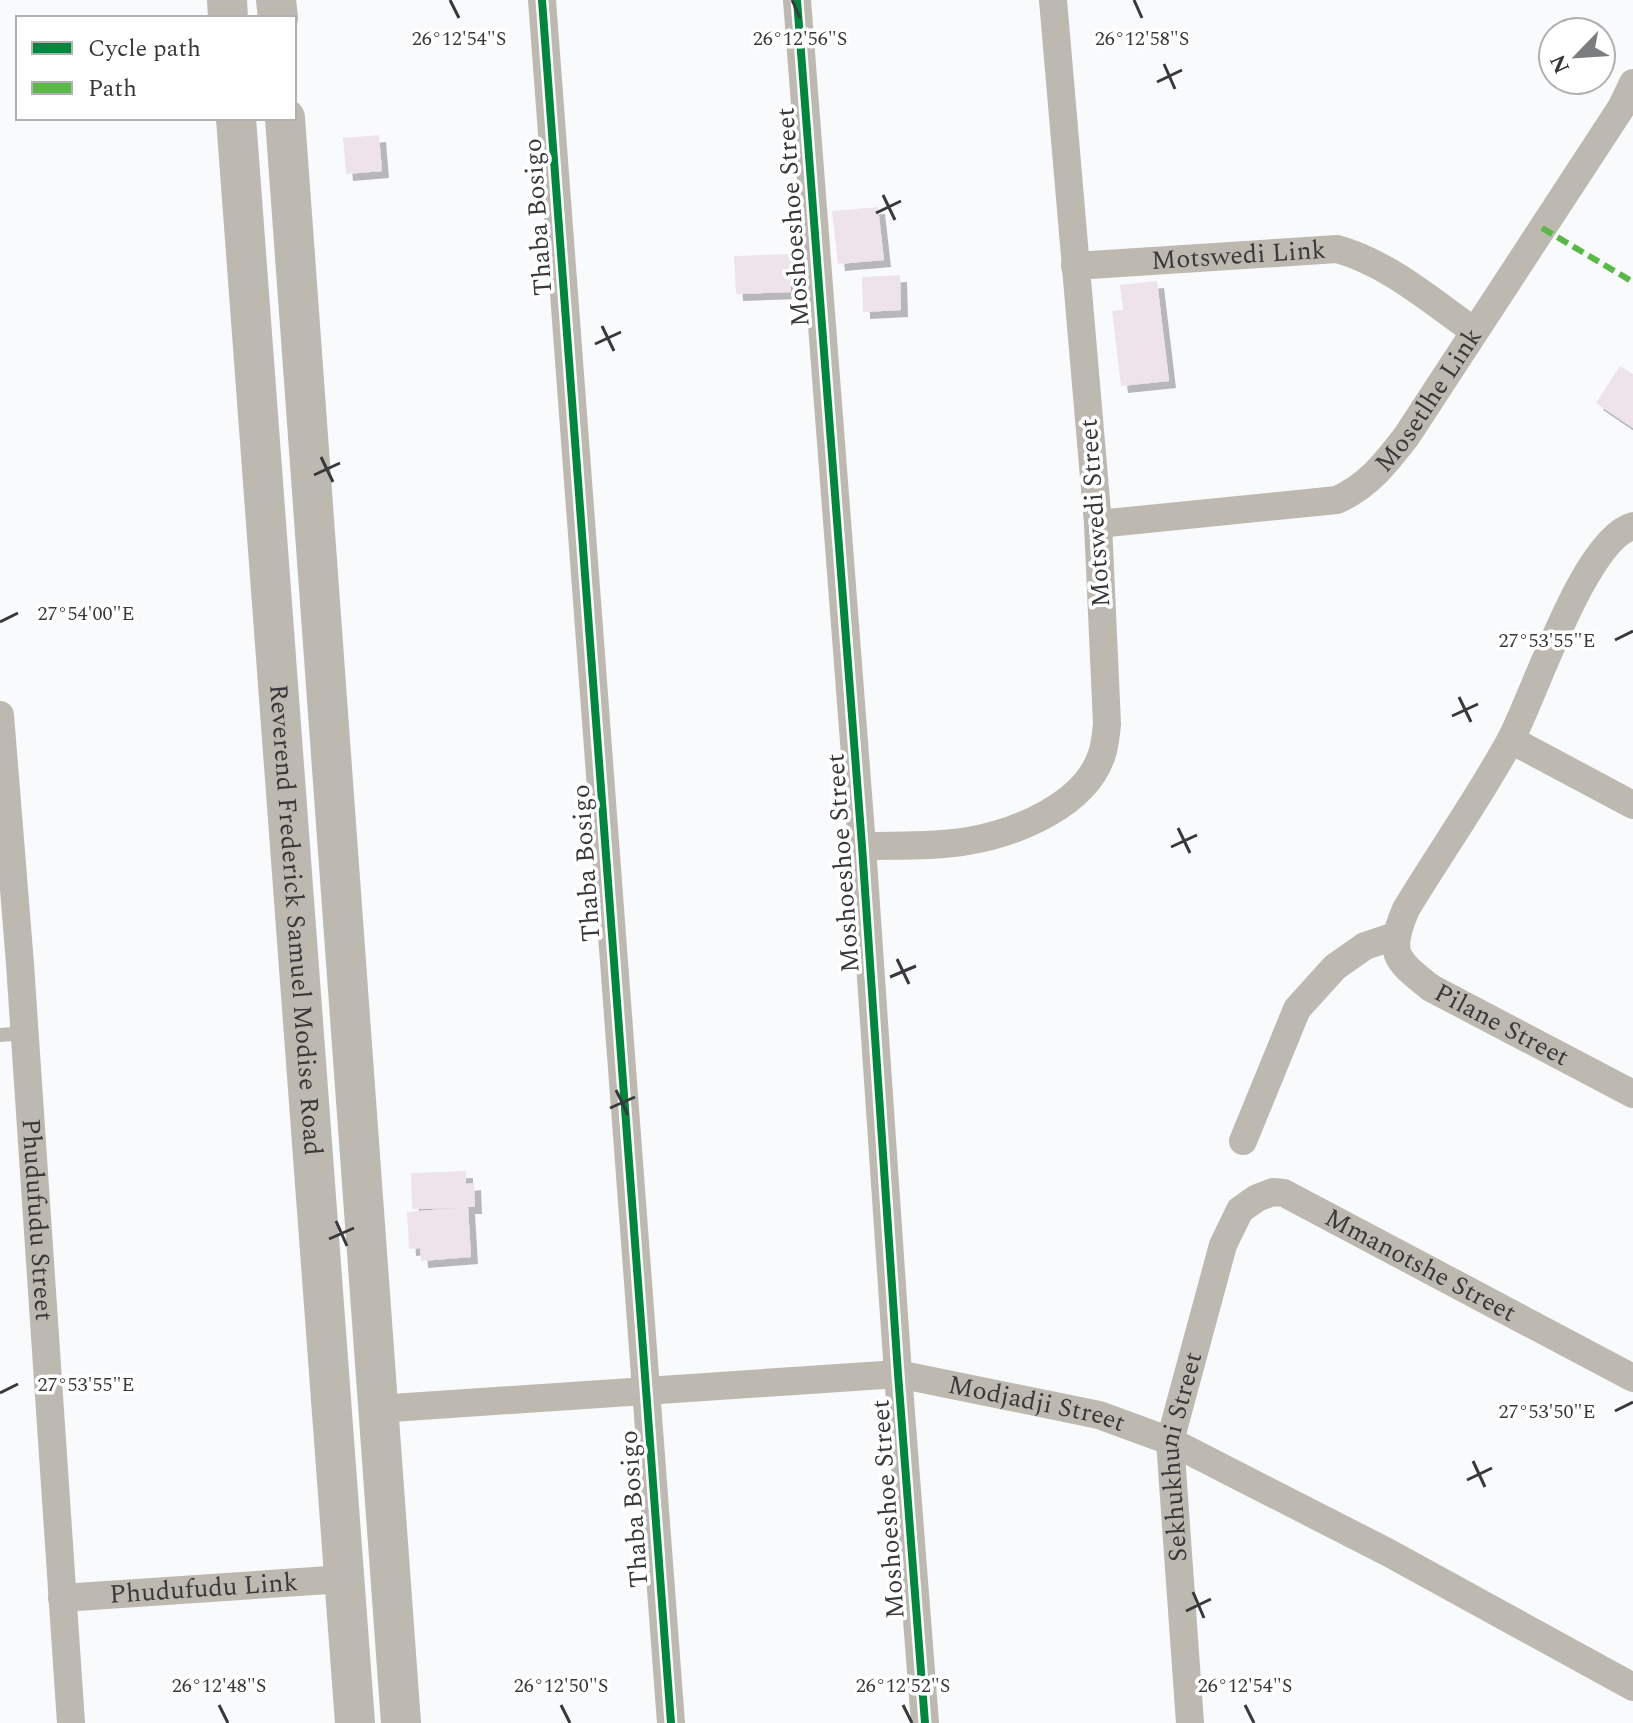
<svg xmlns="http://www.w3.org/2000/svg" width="1633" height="1723" font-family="Spectral,serif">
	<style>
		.building { fill: #eee3eb; filter: url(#shadow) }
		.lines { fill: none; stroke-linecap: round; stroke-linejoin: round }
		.service { stroke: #beb9b0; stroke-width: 14 }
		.minor { stroke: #beb9b0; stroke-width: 28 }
		.secondary { stroke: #bdb9b0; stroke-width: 40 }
		.quiet { stroke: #58b947; stroke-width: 6; stroke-dasharray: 12 6; stroke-linecap: butt }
		.cycleway-casing { stroke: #fff; stroke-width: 13 }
		.cycleway { stroke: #00873e; stroke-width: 8 }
		.ticks { fill: none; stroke: #39393b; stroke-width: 3 }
		.labels { text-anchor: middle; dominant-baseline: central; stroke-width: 7; stroke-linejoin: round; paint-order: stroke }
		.street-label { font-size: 26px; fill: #39393b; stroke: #fff }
		.ticks-label { font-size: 20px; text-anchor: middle; fill: #39393b; stroke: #fff; stroke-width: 7; stroke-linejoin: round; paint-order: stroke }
	</style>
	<defs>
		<filter id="shadow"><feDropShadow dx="7" dy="7" stdDeviation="0" flood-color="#0004"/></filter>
	</defs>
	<rect width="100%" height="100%" fill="#f9fafc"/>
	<path class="building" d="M379,135L382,171L346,174L343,138Z
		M878,207L884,260L838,264L832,211Z
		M790,254L791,292L736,294L734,256Z
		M900,275L901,310L863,312L862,277Z
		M1157,281L1169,381L1121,386L1112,311L1123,310L1120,285Z
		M1620,366L1633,374V428L1596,403Z
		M466,1171V1184L474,1183L475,1207H468L471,1257L421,1261L420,1248L409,1249L407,1212L458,1208L412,1209L411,1173Z"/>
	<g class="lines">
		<path class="service" d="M0,1035L25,1033"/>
		<g class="minor">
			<path d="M542,0L671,1723"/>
			<path d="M797,0L862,846L898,1374L925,1723"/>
			<path id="s1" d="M1075,266L1337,249C1388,263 1431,301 1474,331"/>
			<path id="s2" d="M1098,524L1337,500C1368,486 1385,464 1406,437L1621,108L1633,83"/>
			<path id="s3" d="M1633,526C1584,539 1534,697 1510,741C1478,799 1440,853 1406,909C1387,954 1395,959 1431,988L1633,1094"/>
			<path id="s4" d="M0,715L20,964L71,1723"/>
			<path d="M1511,740L1633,805"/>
			<path d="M862,846C897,845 934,847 968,841C1016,833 1086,805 1102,754C1105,745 1106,734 1107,724L1098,524L1053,0"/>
			<path d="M1243,1141L1297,1009L1335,967L1365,946L1395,936"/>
			<path id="s5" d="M377,1409L898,1374L1099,1415L1170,1441L1389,1553L1633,1687"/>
			<path id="s6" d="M62,1598L344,1579"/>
			<path id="s7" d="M1190,1723L1170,1441L1223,1245L1240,1210L1257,1198L1273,1192L1284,1193L1633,1378"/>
		</g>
		<g class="secondary">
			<path d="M227,0L228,18"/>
			<path d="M276,0L278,18"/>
			<path id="s8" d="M236,118L355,1723"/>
			<path d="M285,118L401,1723"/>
		</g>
		<path class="quiet" d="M1542,228L1633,282"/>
		<defs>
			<path id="cycleway" d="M542,0L671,1723
				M797,0L862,846L898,1374L925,1723"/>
		</defs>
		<use href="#cycleway" class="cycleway-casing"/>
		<use href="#cycleway" class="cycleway"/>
	</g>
	<path class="ticks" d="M450,0L459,18M792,0L800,18M1134,0L1142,18M1164,64L1175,89M1157,82L1182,70M883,195L895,220M876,213L901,201M602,326L614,351M595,344L621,332M321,457L333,482M314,475L340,463M0,622L18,613M1615,640L1633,631M1459,697L1471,722M1452,716L1478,704M1178,828L1190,853M1171,847L1197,835M897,959L909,984M890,977L916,966M616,1090L628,1115M610,1108L635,1097M336,1221L347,1246M329,1239L354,1228M0,1393L18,1384M1615,1411L1633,1402M1473,1461L1485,1487M1467,1480L1492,1468M1193,1592L1204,1618M1186,1611L1211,1599M219,1705L228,1723M561,1705L570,1723M903,1705L912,1723M1245,1705L1254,1723"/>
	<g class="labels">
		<g class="street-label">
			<text transform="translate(538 217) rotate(-94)">Thaba Bosigo</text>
			<text transform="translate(793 217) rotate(-94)">Moshoeshoe Street</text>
			<text stroke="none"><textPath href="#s1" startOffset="164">Motswedi Link</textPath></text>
			<text stroke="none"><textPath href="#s2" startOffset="378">Mosetlhe Link</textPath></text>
			<text transform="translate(1095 513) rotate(-94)">Motswedi Street</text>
			<text transform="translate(586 863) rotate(-94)">Thaba Bosigo</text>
			<text transform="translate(843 863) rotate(-94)">Moshoeshoe Street</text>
			<text stroke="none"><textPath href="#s8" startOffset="804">Reverend Frederick Samuel Modise Road</textPath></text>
			<text stroke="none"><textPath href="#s3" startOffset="624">Pilane Street</textPath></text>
			<text stroke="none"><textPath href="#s4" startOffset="506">Phudufudu Street</textPath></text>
			<text stroke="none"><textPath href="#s7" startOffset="728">Mmanotshe Street</textPath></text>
			<text stroke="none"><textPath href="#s5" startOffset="664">Modjadji Street</textPath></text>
			<text stroke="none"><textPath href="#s7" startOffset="268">Sekhukhuni Street</textPath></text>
			<text transform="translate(634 1509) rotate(-94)">Thaba Bosigo</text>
			<text transform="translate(888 1509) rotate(-94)">Moshoeshoe Street</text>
			<text stroke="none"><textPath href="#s6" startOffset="142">Phudufudu Link</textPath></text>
		</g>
	</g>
	<g class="ticks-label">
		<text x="459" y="45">26°12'54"S</text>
		<text x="800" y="45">26°12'56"S</text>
		<text x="1142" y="45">26°12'58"S</text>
		<text x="86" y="620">27°54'00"E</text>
		<text x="1547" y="647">27°53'55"E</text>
		<text x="86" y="1391">27°53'55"E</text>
		<text x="1547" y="1418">27°53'50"E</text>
		<text x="561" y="1692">26°12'50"S</text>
		<text x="903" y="1692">26°12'52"S</text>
		<text x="1245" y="1692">26°12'54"S</text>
		<text x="219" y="1692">26°12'48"S</text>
	</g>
	<rect x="16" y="16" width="280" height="104" fill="#ffffff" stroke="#b0b0b1" stroke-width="2"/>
	<rect x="32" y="42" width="40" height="12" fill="#00873e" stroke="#b0b0b1" stroke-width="2"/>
	<text x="88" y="56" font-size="24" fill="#39393b">Cycle path</text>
	<rect x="32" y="82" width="40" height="12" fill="#58b947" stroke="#b0b0b1" stroke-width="2"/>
	<text x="88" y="96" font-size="24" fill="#39393b">Path</text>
	<g transform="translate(1577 56) rotate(245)"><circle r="38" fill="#ffffff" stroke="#b0b0b1" stroke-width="2"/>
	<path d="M0-6L14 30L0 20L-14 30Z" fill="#7c7d7f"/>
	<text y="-12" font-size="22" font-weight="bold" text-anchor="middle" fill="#39393b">N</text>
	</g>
</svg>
